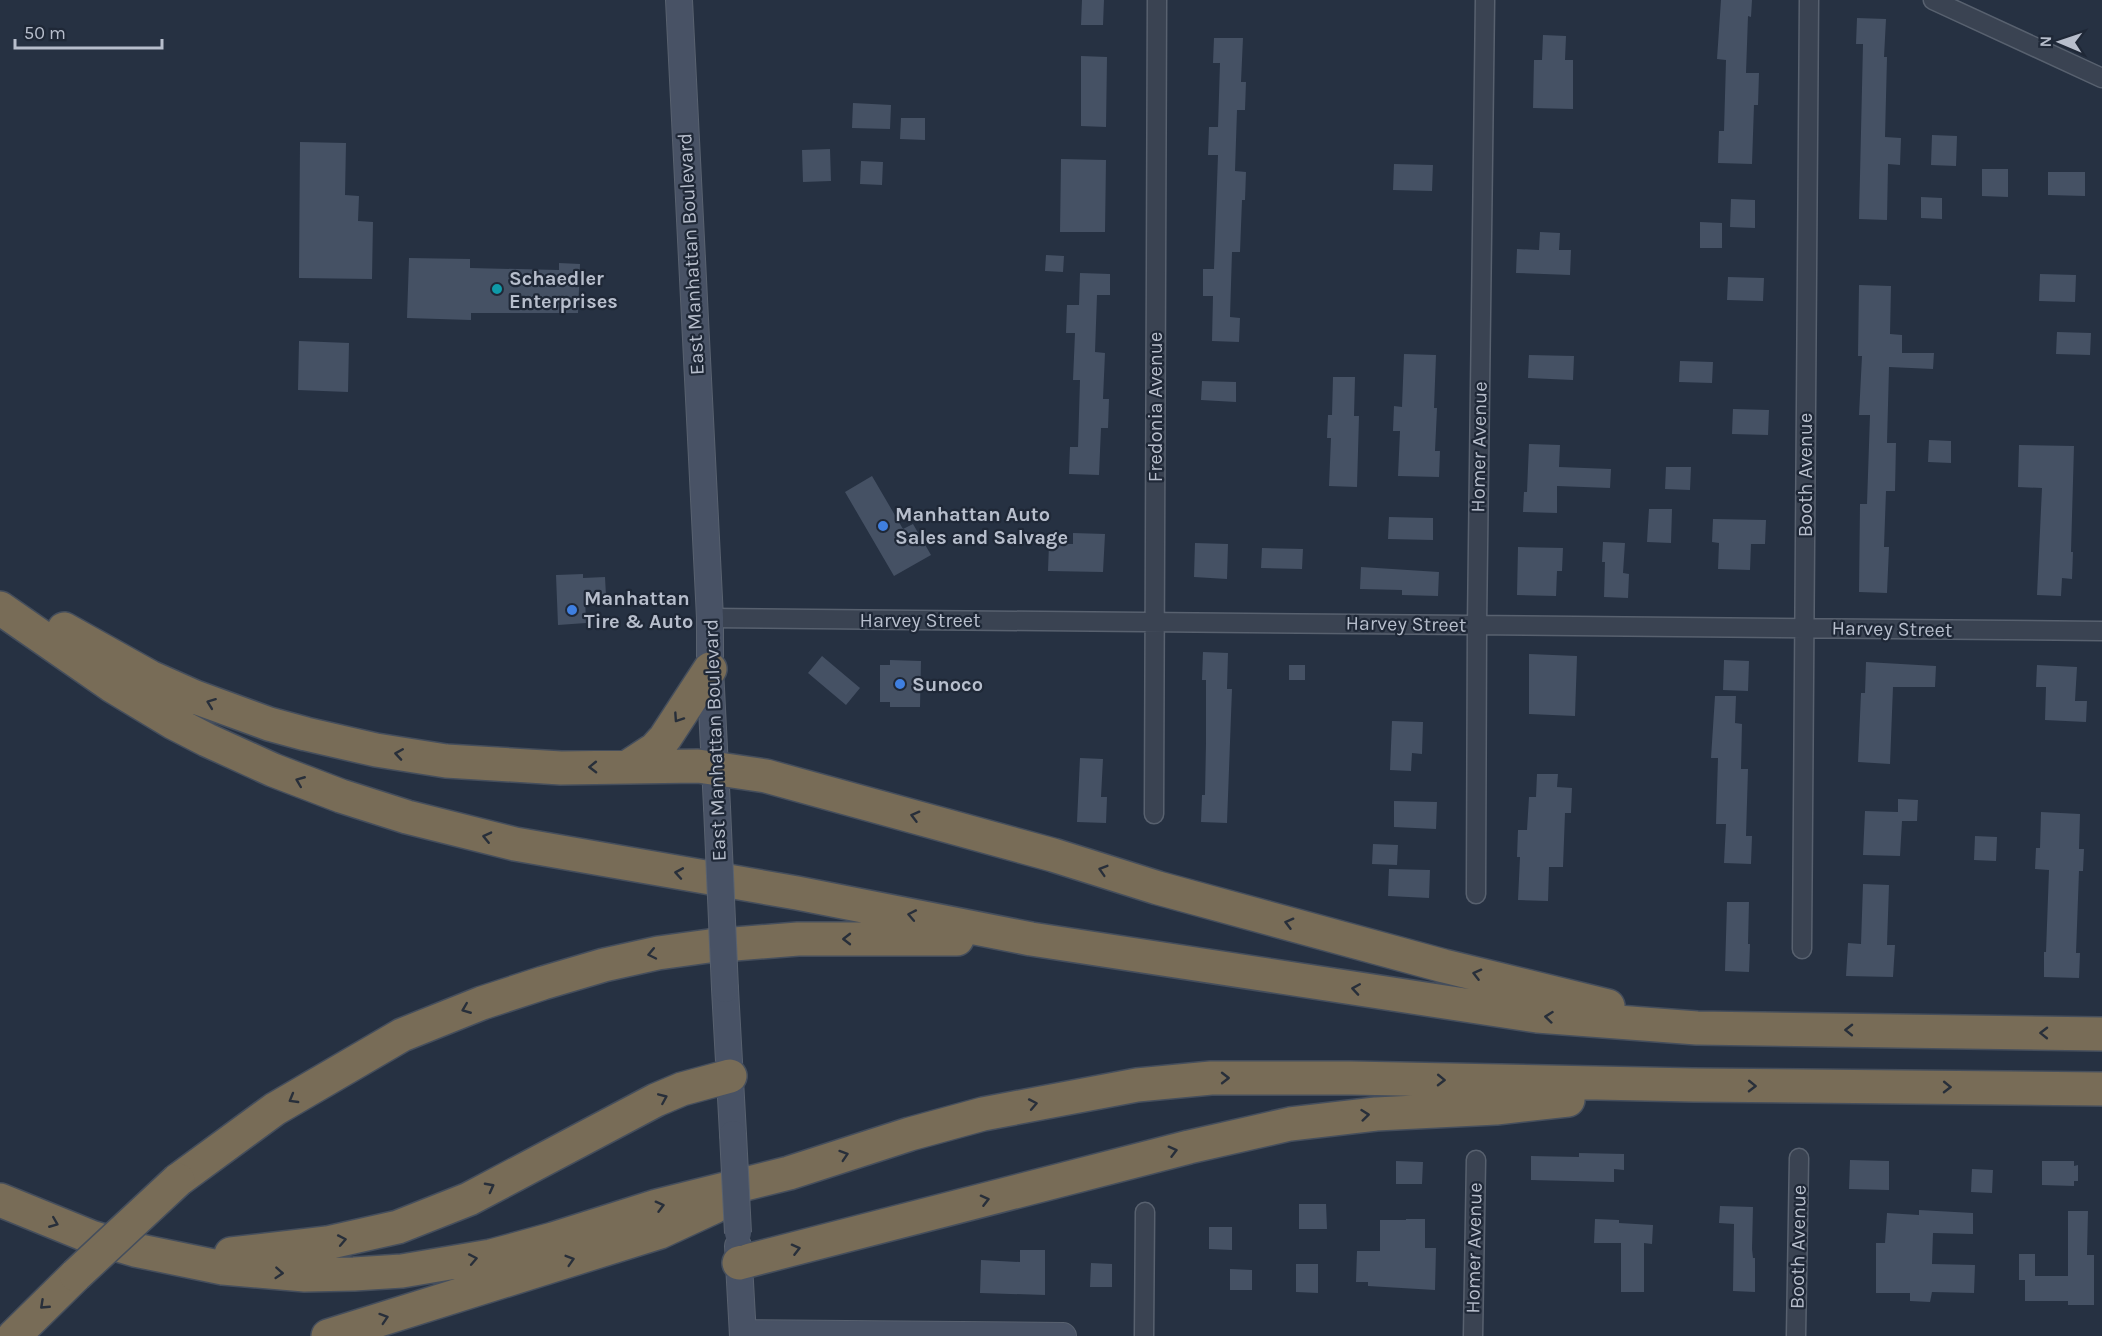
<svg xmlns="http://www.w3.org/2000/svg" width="2102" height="1336" font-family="Karla,sans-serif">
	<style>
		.building { fill: #455164 }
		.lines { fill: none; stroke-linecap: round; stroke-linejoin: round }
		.street-casing { stroke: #58616f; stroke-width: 21 }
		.secondary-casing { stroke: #58616f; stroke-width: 28 }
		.highway-casing { stroke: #454e5c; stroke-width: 36 }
		.street { stroke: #3a4352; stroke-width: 18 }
		.secondary { stroke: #485265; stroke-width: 26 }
		.highway { stroke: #786c57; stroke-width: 33 }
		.secondary-bridge-casing { stroke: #58616f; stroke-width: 28; stroke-linecap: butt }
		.highway-bridge-casing { stroke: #454e5c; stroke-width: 36; stroke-linecap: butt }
		.secondary-bridge { stroke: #485265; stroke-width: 26 }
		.highway-bridge { stroke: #786c57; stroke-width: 33 }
		.oneway { stroke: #282f3a }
		.culture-dot { fill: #0f9aa8; stroke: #1f2837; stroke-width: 2 }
		.shop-dot { fill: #3f7fe0; stroke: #1f2837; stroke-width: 2 }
		.labels { text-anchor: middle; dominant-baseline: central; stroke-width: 4.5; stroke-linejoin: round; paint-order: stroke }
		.street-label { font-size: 20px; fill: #b7becc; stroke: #1f2837 }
		.poi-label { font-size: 20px; font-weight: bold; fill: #b7becc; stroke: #1f2837; text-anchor: start }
	</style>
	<rect width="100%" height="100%" fill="#263142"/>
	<path class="building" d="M1082,0H1104L1103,25H1081Z
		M1721,0H1752L1751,17L1748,16L1746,73H1759L1758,105H1754L1752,164L1718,163L1719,131H1724L1726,60L1717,59Z
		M1857,18L1886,19L1884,57H1887L1885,137L1901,138L1900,165L1888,164L1887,220L1859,219L1863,44H1856Z
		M1543,35L1566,36L1565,60H1573V109L1533,108L1534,60H1542Z
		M1214,38H1243L1241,82H1246L1245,110H1237L1235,171L1246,172L1245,200H1242L1240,252H1232L1230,317L1240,318L1239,342L1212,341L1213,296H1203V269H1214L1218,155H1208L1209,127H1218L1220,63H1213Z
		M1081,56L1107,57L1106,127L1081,126Z
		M853,103L891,105L890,129L852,128Z
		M901,118H925V140L900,139Z
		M1932,135L1957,136L1956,166L1931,165Z
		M300,142L346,143L345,195L359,196L358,221L373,222L372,279L299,278Z
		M830,149L831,181L803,182L802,150Z
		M1061,159L1106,160L1105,232H1060Z
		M861,161L883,162L882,185L860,184Z
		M1394,164L1433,165L1432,191L1393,190Z
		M1982,169H2008V197L1982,196Z
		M2048,172H2085V196L2048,195Z
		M1921,197L1942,198V219L1921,218Z
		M1731,199L1755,200V228L1730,227Z
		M1700,222L1722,223V248H1700Z
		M1540,232L1560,233L1559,250H1571L1570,275L1516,273L1517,249L1539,250Z
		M1046,255L1064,256L1063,272L1045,271Z
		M409,258L470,259V268L559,270V263L580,264L578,313H471V320L407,318Z
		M1080,273L1110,274V295H1097L1095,352L1105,353L1103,399H1109L1108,428H1101L1099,475L1069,474L1070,447H1078L1080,380H1073L1075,333H1066L1067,305H1079Z
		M2040,274L2076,275L2075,302L2039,301Z
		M1728,277L1764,278L1763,301L1727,300Z
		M1859,285L1891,286L1890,334L1902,335V353H1934L1933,369L1889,367L1887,443H1896L1895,491H1886L1884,547H1889L1887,593L1859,592L1860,504H1867L1870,415H1859L1862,356H1858Z
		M2057,332L2091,333L2090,355L2056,354Z
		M299,341L349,343L348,392L298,390Z
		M1404,354L1436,355L1434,408H1437L1435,451H1440L1439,477L1398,476L1400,431H1393L1394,406L1402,407Z
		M1529,355L1574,356L1573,380L1528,378Z
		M1680,361L1713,362L1712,383L1679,382Z
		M1333,377H1355L1354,416H1359L1357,487L1329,486L1331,438H1327L1328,415H1332Z
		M1202,381L1236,382V402L1201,400Z
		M1733,409L1769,410L1768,435L1732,434Z
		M1929,440L1951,441V463L1928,462Z
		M1529,444L1560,445L1559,467L1611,469L1610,488L1557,486V513L1523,512L1524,492H1527Z
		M2019,445L2074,446L2071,552H2073L2072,579L2062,578L2061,596L2037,595L2042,488L2018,487Z
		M1666,467H1691L1690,490L1665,489Z
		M872,476L903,529L913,524L931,555L894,576L845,492Z
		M1649,509H1672L1671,543L1647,542Z
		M1389,517L1433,518V540L1388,539Z
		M1713,519L1766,520L1765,544H1751L1750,570L1718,569L1719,543L1712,542Z
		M1073,533L1105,534L1103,572L1048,571L1049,544H1073Z
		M1603,542L1625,543L1623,573L1629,574L1628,598L1604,597L1605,562H1602Z
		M1195,543L1228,544L1227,579L1194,577Z
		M1518,547L1563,548L1562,571H1557L1556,596L1517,595Z
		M1262,548L1303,549L1302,569L1261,568Z
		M1361,567L1439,572L1438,596L1402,595V590L1360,589Z
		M583,574V578L605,577L606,596H585L586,623L558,625L556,575Z
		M1203,652L1228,653L1227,689H1232L1227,823L1201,822L1202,795H1205L1206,743V680H1202Z
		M1529,654L1577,656L1575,716L1529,714Z
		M822,656L860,688L846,705L808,673Z
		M890,660L921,661L920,707H890V702H880V665H890Z
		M1724,660L1749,661L1748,691L1723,690Z
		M1866,662L1936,666L1935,687H1893L1890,764L1858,762L1861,693H1865Z
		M1289,665H1305V680H1289Z
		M2037,665L2077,667L2075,701H2087L2086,722L2045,720L2046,687H2036Z
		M1715,696H1736L1735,723L1742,724L1741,769H1748L1746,836H1752L1751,864L1724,863L1726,824H1716L1718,758H1711Z
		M1392,721L1423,722L1422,754L1412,753L1411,771L1390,770Z
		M1080,758L1103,759L1101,797H1107L1106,823L1077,822Z
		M1537,774H1558L1557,787L1572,788L1571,813H1565L1563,867H1549L1548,901L1518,900L1520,857H1517L1518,830H1527L1529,797H1536Z
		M1898,799L1918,800L1917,821H1902L1900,856L1863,855L1865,811L1898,812Z
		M1394,801L1437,802L1436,829L1394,827Z
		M2041,812L2080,814L2079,849H2084L2083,871H2079L2076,953H2080L2079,978L2044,977V952H2046L2049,870L2035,869L2036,848H2040Z
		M1975,836L1997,837L1996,861L1974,860Z
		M1373,844L1398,845L1397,865L1372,864Z
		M1389,869L1430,870L1429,898L1388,896Z
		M1863,884L1889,885L1887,945H1895L1893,977L1846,976L1848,943L1861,944Z
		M1727,902H1749L1748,944H1750L1749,972L1725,971Z
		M1579,1153L1624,1154V1170L1614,1169V1182L1531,1180V1156L1579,1157Z
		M1850,1160L1889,1161V1190L1849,1189Z
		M1396,1161L1423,1162L1422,1184H1396Z
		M2042,1161H2074V1166L2078,1165V1181H2074V1186L2042,1185Z
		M1972,1169L1993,1170L1992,1193L1971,1192Z
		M1299,1204H1326L1327,1229H1299Z
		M1720,1206L1753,1207L1752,1249L1753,1258H1755V1292L1733,1291L1734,1224L1719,1223Z
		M1919,1210L1973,1213V1234L1933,1233L1932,1264L1975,1265L1974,1293L1932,1292L1930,1302L1910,1301V1293H1876V1243H1885L1887,1213L1919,1215Z
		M2068,1211H2088L2087,1255H2094V1305H2068V1301H2025V1280H2019V1254H2035V1276H2068Z
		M1406,1219H1425V1248H1436L1435,1290L1368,1286V1282H1356L1357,1251H1380V1220H1406Z
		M1595,1219L1619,1220V1223L1653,1225L1652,1244L1644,1243V1292H1621V1243H1594Z
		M1209,1227H1232V1250L1209,1249Z
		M1020,1250H1045V1295L980,1293L981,1260L1020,1262Z
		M1091,1263L1112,1264V1287H1090Z
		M1296,1264H1318V1293L1296,1292Z
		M1230,1269L1252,1270V1290H1230Z"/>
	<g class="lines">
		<defs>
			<path id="street" d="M1933,0L2102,78
				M710,618L2102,631
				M1154,814L1157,0
				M1476,894L1477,625L1485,0
				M1802,949L1809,0
				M1144,1336L1145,1212
				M1473,1336L1476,1160
				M1796,1336L1799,1158"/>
			<path id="secondary" d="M679,0L710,618V669L717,807
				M725,989L733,1134
				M738,1246L743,1336
				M743,1333L1063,1336"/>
			<path id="highway" d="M0,608L111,685L174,723L207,740L273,770L341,796L407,817L515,844L797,893L1031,939L1537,1016L1697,1028L2102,1034
				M64,629L150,677L195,697L269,724L306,734L376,750L446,761L561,768L698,766L766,776L1053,855L1158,888L1444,966L1608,1006
				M629,766L655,749L665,738L710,669
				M178,1180L275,1109L402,1035L482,1003L543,983L604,965L658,953L709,946L798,939H957
				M0,1200L91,1237L135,1250L223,1268L305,1275L354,1274L402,1271L491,1256L553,1239L657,1206L789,1173L910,1134L983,1114L1137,1085L1211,1078H1351L1693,1085L2102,1089
				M231,1254L327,1243L398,1227L469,1199L656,1100L682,1089L730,1076
				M739,1263L1189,1147L1290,1124L1376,1114L1496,1108L1568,1100
				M14,1336L76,1275
				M328,1336L660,1232L714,1207"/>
		</defs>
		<use href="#street" class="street-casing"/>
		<use href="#secondary" class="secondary-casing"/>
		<use href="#highway" class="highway-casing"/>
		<use href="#street" class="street"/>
		<use href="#secondary" class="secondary"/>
		<use href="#highway" class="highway"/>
		<defs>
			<path id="secondary-bridge" d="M717,807L725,989
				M733,1134L738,1233"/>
			<path id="highway-bridge" d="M76,1275L178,1180"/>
		</defs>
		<use href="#secondary-bridge" class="secondary-bridge-casing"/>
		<use href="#highway-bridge" class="highway-bridge-casing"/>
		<use href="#secondary-bridge" class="secondary-bridge"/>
		<use href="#highway-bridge" class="highway-bridge"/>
	</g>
	<defs><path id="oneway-chevron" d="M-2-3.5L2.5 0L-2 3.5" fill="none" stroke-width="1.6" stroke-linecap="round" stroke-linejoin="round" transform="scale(1.5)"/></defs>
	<g class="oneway">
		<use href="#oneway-chevron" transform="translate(211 703) rotate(-159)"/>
		<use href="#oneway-chevron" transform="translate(678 718) rotate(124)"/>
		<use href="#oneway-chevron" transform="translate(399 754) rotate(-171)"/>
		<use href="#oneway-chevron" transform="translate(593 767) rotate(179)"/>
		<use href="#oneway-chevron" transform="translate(300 781) rotate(-158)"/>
		<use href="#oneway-chevron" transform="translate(915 816) rotate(-165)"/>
		<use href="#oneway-chevron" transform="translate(487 837) rotate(-167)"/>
		<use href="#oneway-chevron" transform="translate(1103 870) rotate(-163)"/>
		<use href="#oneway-chevron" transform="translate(679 873) rotate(-170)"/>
		<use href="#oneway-chevron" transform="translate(912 915) rotate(-169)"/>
		<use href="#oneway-chevron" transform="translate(1289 923) rotate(-165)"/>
		<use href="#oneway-chevron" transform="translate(847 939) rotate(180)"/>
		<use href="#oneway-chevron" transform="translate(652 954) rotate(168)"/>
		<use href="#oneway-chevron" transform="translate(1477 974) rotate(-166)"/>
		<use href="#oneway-chevron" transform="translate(1356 989) rotate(-171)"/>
		<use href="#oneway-chevron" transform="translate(466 1009) rotate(158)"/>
		<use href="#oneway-chevron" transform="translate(1549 1017) rotate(-174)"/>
		<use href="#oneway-chevron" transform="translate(1849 1030) rotate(-179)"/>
		<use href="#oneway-chevron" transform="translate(2044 1033) rotate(-179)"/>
		<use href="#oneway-chevron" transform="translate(1225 1078)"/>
		<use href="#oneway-chevron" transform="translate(1441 1080) rotate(1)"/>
		<use href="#oneway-chevron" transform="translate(1752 1086) rotate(1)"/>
		<use href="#oneway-chevron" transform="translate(1947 1087) rotate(1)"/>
		<use href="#oneway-chevron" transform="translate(663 1098) rotate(-23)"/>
		<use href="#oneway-chevron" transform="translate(293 1099) rotate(150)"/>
		<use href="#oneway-chevron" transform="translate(1033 1104) rotate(-11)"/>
		<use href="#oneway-chevron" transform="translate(1365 1115) rotate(-6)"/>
		<use href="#oneway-chevron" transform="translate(1173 1151) rotate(-15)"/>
		<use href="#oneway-chevron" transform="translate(844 1155) rotate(-18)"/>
		<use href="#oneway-chevron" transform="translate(490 1187) rotate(-28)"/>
		<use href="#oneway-chevron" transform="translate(985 1200) rotate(-14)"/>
		<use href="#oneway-chevron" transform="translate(660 1206) rotate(-15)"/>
		<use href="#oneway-chevron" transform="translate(54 1223) rotate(22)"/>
		<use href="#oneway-chevron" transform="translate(342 1240) rotate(-11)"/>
		<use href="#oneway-chevron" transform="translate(796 1249) rotate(-14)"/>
		<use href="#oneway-chevron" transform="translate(473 1259) rotate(-11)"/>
		<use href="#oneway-chevron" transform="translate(570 1260) rotate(-17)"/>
		<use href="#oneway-chevron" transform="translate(279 1273) rotate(4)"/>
		<use href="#oneway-chevron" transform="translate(44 1305) rotate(137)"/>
		<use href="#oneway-chevron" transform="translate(384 1318) rotate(-18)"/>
	</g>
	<circle class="culture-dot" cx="497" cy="289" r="6"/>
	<g class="shop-dot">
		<circle cx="883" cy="526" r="6"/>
		<circle cx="572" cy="610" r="6"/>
		<circle cx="900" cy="684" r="6"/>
	</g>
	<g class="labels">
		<g class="street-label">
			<text transform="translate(691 254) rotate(-93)">East Manhattan Boulevard</text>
			<text transform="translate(1155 407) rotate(-90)">Fredonia Avenue</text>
			<text transform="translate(1479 447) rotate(-89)">Homer Avenue</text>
			<text transform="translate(1805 475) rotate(-90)">Booth Avenue</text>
			<text x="920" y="620">Harvey Street</text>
			<text transform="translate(1406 624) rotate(1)">Harvey Street</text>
			<text transform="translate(1892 629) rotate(1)">Harvey Street</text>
			<text transform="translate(715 740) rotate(-92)">East Manhattan Boulevard</text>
			<text transform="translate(1798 1247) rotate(-89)">Booth Avenue</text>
			<text transform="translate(1474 1248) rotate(-89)">Homer Avenue</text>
		</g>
		<g class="poi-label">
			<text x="509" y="278">Schaedler<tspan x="509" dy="23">Enterprises</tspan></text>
			<text x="895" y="514">Manhattan Auto<tspan x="895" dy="23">Sales and Salvage</tspan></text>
			<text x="584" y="598">Manhattan<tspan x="584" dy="23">Tire &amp; Auto</tspan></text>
			<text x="912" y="684">Sunoco</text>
		</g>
	</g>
	<g transform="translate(2060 42) rotate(272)" stroke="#1f2837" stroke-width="4.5" paint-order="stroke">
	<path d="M0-4.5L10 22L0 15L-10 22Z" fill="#b7becc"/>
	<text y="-9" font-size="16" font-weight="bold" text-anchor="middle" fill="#b7becc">N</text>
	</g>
	<path d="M15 39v9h147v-9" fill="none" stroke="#b7becc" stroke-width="3"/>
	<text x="24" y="39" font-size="18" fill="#b7becc" stroke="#1f2837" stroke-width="4.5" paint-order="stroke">50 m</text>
</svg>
